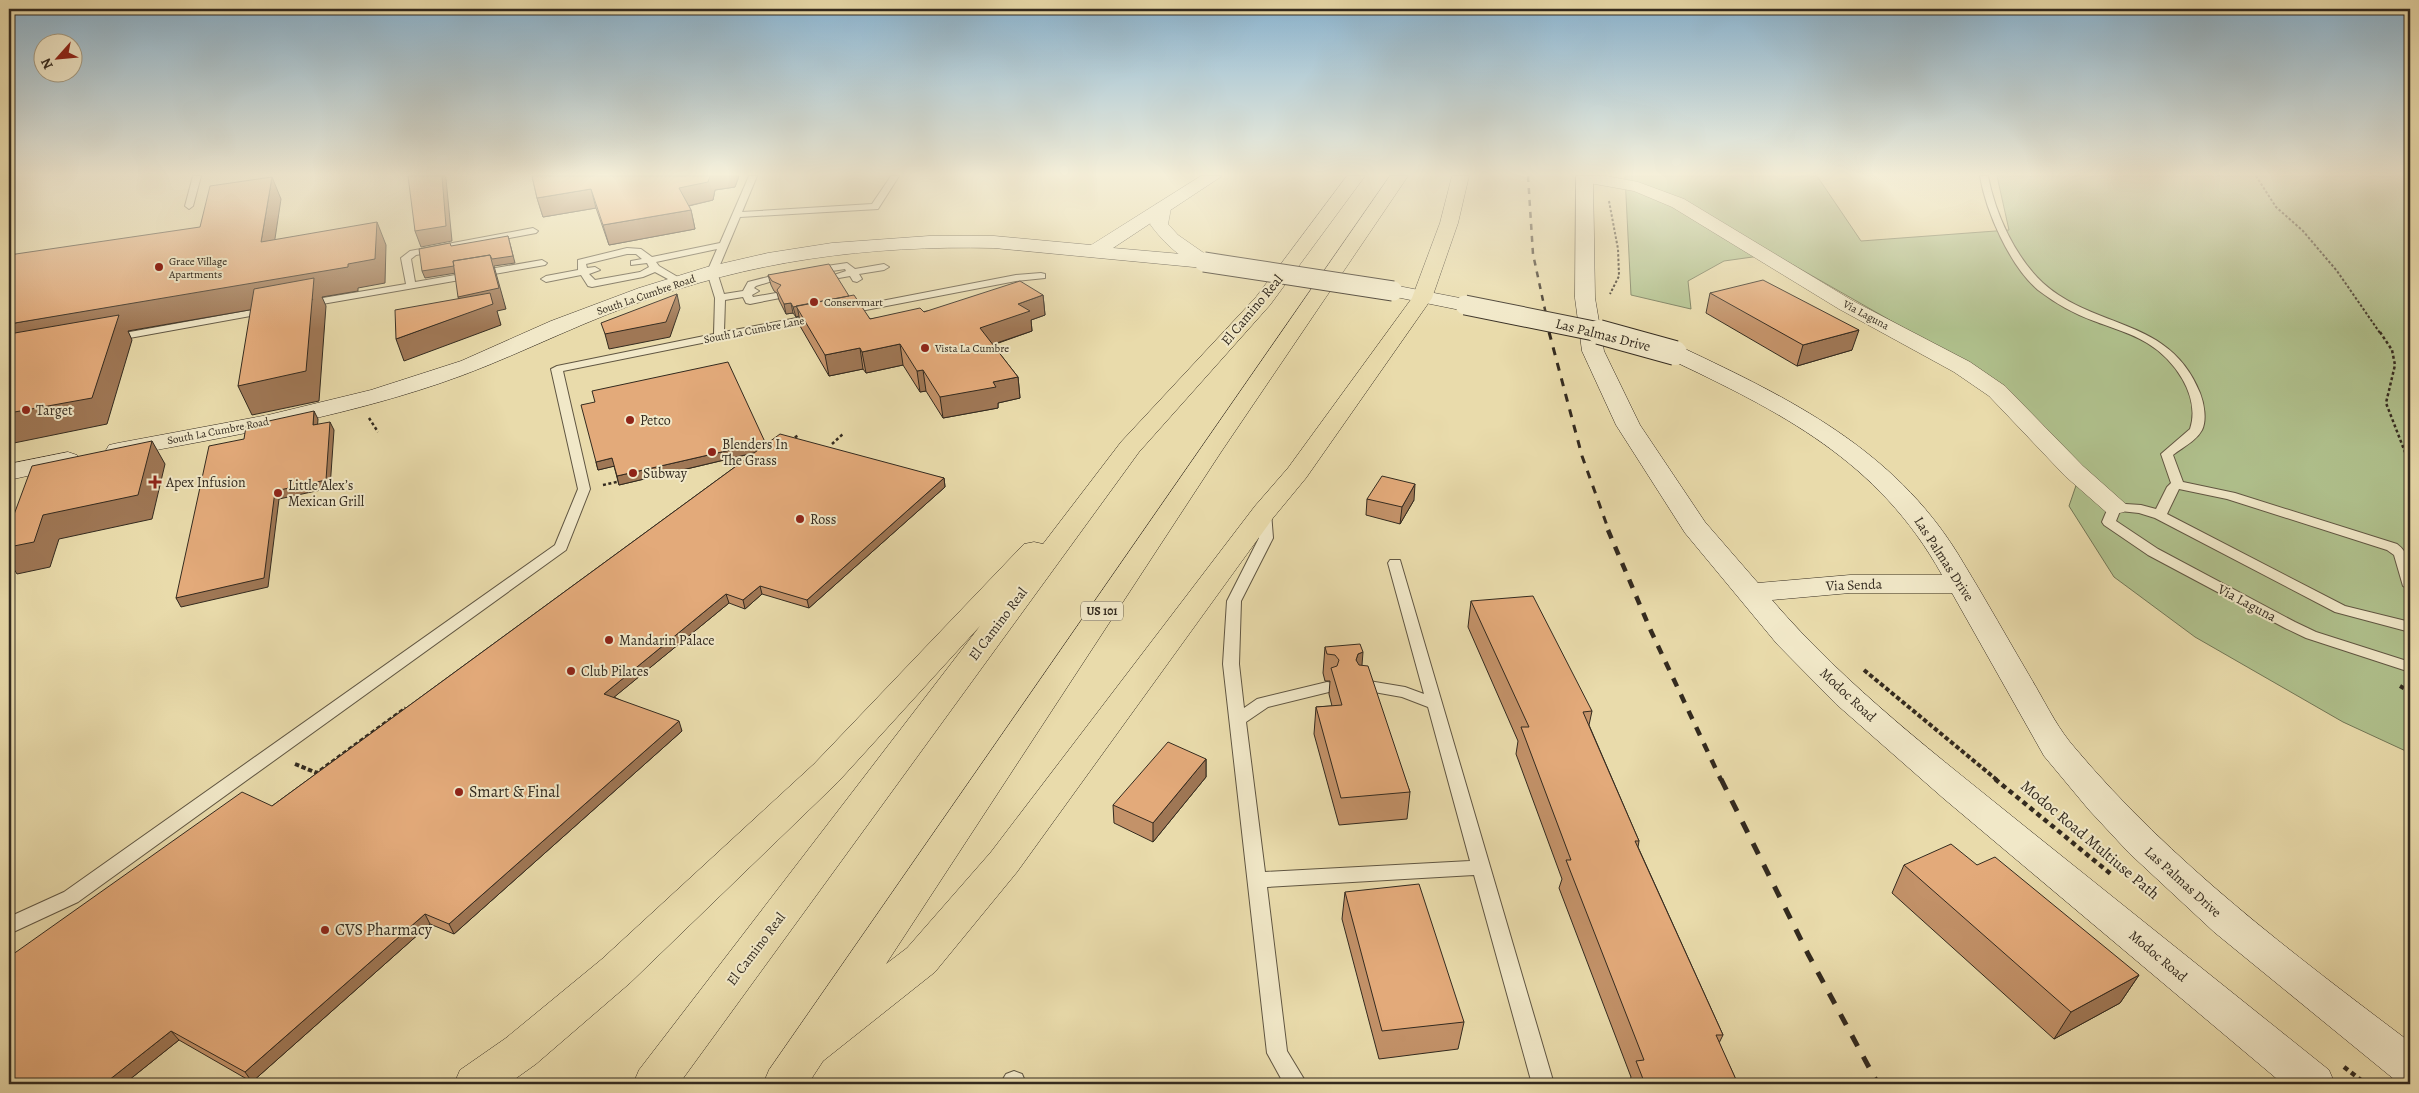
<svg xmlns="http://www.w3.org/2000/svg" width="2419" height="1093" font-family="Alegreya,serif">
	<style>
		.green { fill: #b0c18d; stroke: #727656 }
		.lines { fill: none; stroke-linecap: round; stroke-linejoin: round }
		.lane-casing { stroke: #605642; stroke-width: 2 }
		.street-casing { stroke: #605642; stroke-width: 1 }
		.secondary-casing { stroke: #332a1f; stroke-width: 1 }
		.highway-casing { stroke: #332a1f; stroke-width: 1 }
		.path-far3 { stroke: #332a1f; stroke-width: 2; stroke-dasharray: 2.5 2; stroke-linecap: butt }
		.path-far2 { stroke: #332a1f; stroke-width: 2.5; stroke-dasharray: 3 2.5; stroke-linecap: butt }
		.path-far1 { stroke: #332a1f; stroke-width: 4; stroke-dasharray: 4.5 2.5; stroke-linecap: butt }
		.path { stroke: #332a1f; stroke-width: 4.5; stroke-dasharray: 5 4; stroke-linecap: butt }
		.lane { fill: #f1e8c8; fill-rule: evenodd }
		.street { fill: #f1e8c8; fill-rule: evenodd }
		.secondary { fill: #f1e8c8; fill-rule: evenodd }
		.highway { fill: #e9dbab; fill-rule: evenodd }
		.rail-far3 { stroke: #332a1f; stroke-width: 2.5; stroke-dasharray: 6 6; stroke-linecap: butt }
		.rail-far2 { stroke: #332a1f; stroke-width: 3; stroke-dasharray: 8 8; stroke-linecap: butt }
		.rail-far1 { stroke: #332a1f; stroke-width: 4.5; stroke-dasharray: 9 9; stroke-linecap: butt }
		.rail { stroke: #332a1f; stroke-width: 5; stroke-dasharray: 12 12; stroke-linecap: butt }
		.secondary-bridge-far1-casing { stroke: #332a1f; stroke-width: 21; stroke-linecap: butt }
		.secondary-bridge-casing { stroke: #332a1f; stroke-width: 26; stroke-linecap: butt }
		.secondary-bridge-far1 { stroke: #f1e8c8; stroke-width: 19 }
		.secondary-bridge { stroke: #f1e8c8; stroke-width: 24 }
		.wall { fill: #c39269; stroke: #332a1f }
		.shaded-wall { fill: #9f7755; stroke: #332a1f }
		.building { fill: #e3aa7a; stroke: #332a1f }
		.poi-dot { fill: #8f2418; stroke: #f1e8c8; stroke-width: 2 }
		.labels { text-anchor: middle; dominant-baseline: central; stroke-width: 4; stroke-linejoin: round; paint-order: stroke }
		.far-poi-label { font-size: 11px; fill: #332a1f; stroke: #f1e8c8; text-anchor: start }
		.far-street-label { font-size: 11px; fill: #332a1f; stroke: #f1e8c8 }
		.shield { fill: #f1e8c8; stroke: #6c6352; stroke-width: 1 }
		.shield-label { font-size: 12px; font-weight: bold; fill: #332a1f }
		.street-label { font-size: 14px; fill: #332a1f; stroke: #f1e8c8 }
		.poi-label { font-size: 14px; fill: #332a1f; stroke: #f1e8c8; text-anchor: start }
		.near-poi-label { font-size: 16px; fill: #332a1f; stroke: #f1e8c8; text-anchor: start }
		.near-street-label { font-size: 16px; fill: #332a1f; stroke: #f1e8c8 }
	</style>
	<rect width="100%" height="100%" fill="#e9dbab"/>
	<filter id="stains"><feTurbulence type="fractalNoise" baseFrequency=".004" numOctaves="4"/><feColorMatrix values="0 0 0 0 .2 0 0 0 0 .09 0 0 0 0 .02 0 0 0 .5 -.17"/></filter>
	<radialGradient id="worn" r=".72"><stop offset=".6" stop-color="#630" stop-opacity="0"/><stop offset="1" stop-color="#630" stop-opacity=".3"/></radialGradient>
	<path class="green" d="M1625,176H1817L1861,241L2009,230L1997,176H2410V753L2343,722L2195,637L2114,577L2069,506L2082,468L1965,363L1774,254L1724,261L1688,281L1691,309L1631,295Z"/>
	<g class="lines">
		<defs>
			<path id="lane" d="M193,176H201L193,206L189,209L185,206Z
				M749,176H757L742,212L872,204L891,176H899L878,209L740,217L717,272L724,294L743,291L748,282L787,272L792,275L756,286L754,288L759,291L752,295L753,297L776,293L780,294V298L750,304L746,303L743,297L725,300L724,332L817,314L822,317L821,319L563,371L590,489L566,550L78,902L9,934V917L64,892L555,545L578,489L551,369L557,366L714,334L715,298L707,272L717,249L656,262L659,266L683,280V284L679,285L655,272L643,277L592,287L588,286L581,275L546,282L541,279L546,276L578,270V260L627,248L641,249L652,257L720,243ZM627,254H636L642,259L631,261V265L647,263L649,267L640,272L595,280L589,274L600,270L595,267L587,268L586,264Z
				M1980,176H1988C1995,213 2015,257 2043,283C2095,330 2170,317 2200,393C2204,403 2207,420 2202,430C2196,441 2183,447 2173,455L2183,482L2235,493L2397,544C2413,556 2410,572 2410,590L2403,586L2394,555L2387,550L2227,499L2179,489L2167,514L2345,606L2410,622V632L2335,612L2155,518L2139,513L2120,511L2116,521L2158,549L2295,622L2316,632L2410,662V672L2306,638L2285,628L2148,555L2104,525L2102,522L2110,503L2141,505L2156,509L2167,487L2171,483L2161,454L2190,429C2201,396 2174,359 2147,343C2131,333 2112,328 2094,321C2074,314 2055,303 2038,290C2010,266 1986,212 1980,176Z
				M533,228L538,231L536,233L416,255L411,259L415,282L542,260L547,263L545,265L305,307L300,304L305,301L406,284L401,258L410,251Z
				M847,263L855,269L884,264L889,267L884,270L859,274L862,279L857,282L853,281L850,276L839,278L834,275L846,271L845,269L813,274L808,271L813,268Z
				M1041,273L1045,274V278L1016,281L845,314L840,311L845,308L1016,275Z
				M269,307L273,308V312L113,341L108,338L113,335Z
				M1264,508L1271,512L1273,538L1241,601L1239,664L1244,708L1257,699L1327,682L1333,683L1335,687L1333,691L1268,707L1246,722L1265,872L1470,861L1428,707L1402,697L1357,689L1355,685L1357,681L1363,680L1405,687L1424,694L1388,563L1390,560H1400L1554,1084H1532L1474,875L1267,887L1287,1051L1307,1084H1284L1267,1053L1223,664L1227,601L1259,538L1257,512Z
				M1014,1071L1022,1074L1025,1081L1023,1084H1000L1006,1074Z"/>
			<path id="street" d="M1576,176H1606L1638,182L1684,199L1853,301L1970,362L2005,386L2083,466L2128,506L2124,512L2115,514L2106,512L2065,476L1989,396L1954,372L1839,309L1672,207L1634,191L1578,181Z
				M1162,203L1168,204L1171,208L1168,224L1178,235L1211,258L1214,262L1211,266C1191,271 1161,240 1150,224L1156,204Z"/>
			<path id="secondary" d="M1201,176H1222L1113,248L1204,256L1211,258L1214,262L1211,266L1204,268L994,248C869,245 749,261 632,305C566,329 504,362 438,384C334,419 226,437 118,457L109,455L106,450L109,445L118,443L268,415L371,390L461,361L551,321L639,288L707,267L768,253L832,243L929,236H994L1091,245Z
				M1576,176H1593L1595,298L1604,351L1640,425L1705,522L1758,583L1850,575H1942C1878,460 1781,412 1667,358L1664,353L1667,348L1675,346L1683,348C1791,399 1893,449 1958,554C1985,598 2010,643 2036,687C2048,708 2059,730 2075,748C2171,862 2292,953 2410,1042V1084L2395,1080L2214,932L2129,853L2089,810L2044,756L1952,593H1850L1772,600C1847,687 1939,757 2028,829C2128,909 2229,990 2329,1070L2335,1084H2283L1943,798L1836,704L1777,644L1685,533L1616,425L1582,351L1575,298Z
				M1393,285L1465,299L1472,301L1475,305L1472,309L1465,311L1386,295L1383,291L1386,287Z
				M68,452L77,455L81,460L77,465L9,480V464Z"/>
			<path id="highway" d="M1347,176H1365L1270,305L1139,452L679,1084H633L639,1070L980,626L838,782L630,983L536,1064L508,1084H454L460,1070L506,1038L602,959L814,764L1024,544L1034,542L1043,544L1121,442L1256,297Z
				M1390,176H1408L1221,452L886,964L907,948L991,852L1255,506L1288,468L1412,298L1440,223L1452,176H1469L1458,223L1432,298L1306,478L1273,518L1017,872L935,972L823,1061L808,1084H763L769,1070Z"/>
		</defs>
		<use href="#lane" class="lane-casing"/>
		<use href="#street" class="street-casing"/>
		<use href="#secondary" class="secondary-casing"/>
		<use href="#highway" class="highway-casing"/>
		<path class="path-far3" d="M2256,176L2276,207L2303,231L2337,271L2380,333
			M1609,201L1618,249L1619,276L1610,294"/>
		<path class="path-far2" d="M2380,332L2392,350L2395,365L2386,403L2410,465
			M369,418L378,432
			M790,440L799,435
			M832,444L844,433
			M603,485L621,481"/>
		<path class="path-far1" d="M1864,670L1997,780
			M2400,686L2410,692
			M295,764L317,773L406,708"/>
		<path class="path" d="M1995,779L2112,875
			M2344,1067L2366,1084"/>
		<use href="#lane" class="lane"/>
		<use href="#street" class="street"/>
		<use href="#secondary" class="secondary"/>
		<use href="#highway" class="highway"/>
		<path class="rail-far3" d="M1528,176L1533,254L1550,333"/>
		<path class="rail-far2" d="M1549,332L1582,456L1609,531"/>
		<path class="rail-far1" d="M1608,530L1651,631L1721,780"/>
		<path class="rail" d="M1721,779L1808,954L1878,1084"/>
		<defs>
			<path id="secondary-bridge-far1" d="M1204,262L1393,291
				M1465,305L1604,333"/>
			<path id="secondary-bridge" d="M1599,332L1675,353"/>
		</defs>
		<use href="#secondary-bridge-far1" class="secondary-bridge-far1-casing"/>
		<use href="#secondary-bridge" class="secondary-bridge-casing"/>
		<use href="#secondary-bridge-far1" class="secondary-bridge-far1"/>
		<use href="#secondary-bridge" class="secondary-bridge"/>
	</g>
	<path class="wall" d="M532,176H739L735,187L715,190L713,200L689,206L691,210L695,229L609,245L596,208L543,217L537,198Z
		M768,275L849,296L870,319L1043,295L1045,315L1031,320L1032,331L993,345L1018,377L1020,398L998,403V408L943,418L926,391L920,392L903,365L866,373L863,369L829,376L800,326L799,316L796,317L793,313L786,314L779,300L777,293L774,291L771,285Z
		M1710,293L1852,350L1797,366L1706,313Z
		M765,445L944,478L945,487L809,608L762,594L745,609L729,603L614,697L682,731L454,934L430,924L252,1082L179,1040L124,1084H9L272,806L754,453L619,485L614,466L598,470L596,462Z
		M1367,499L1414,500L1400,524L1366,515Z
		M1471,601L1592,711L1589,725L1639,841L1638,847L1723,1035L1719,1043L1738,1084H1629L1631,1077L1559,888L1562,879L1516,754L1518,741L1468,627Z
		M1325,647L1362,665L1410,792L1407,819L1339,825L1314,734L1316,707L1332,706L1329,694L1330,681H1325L1323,673Z
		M1206,759V777L1153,842L1114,823L1113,805Z
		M1904,865H1977L2139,975L2120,1003L2054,1039L1892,893Z
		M1345,892L1464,1022L1458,1049L1379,1059L1342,919Z"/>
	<path class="shaded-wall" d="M442,176H445L446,179L452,241L421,247L415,231Z
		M710,176H739L735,187L715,190L713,200L683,207L679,188Z
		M272,177L281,199L271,265L261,242Z
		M591,189L596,208L543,217L537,198Z
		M691,210L695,229L609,245L603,225Z
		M377,222L386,245L385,283L358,288V291L322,297L326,306L319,401L252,415L238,386L313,299L128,331L132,340L107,424L9,444V324L348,264Z
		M508,236L515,263L494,266L506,309L497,311L501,325L404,361L396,339L464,314L458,297L493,267L425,278L422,271Z
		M677,294L680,308L670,337L609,349L605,334Z
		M1043,295L1045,315L1031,320L1032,331L982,348L980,328L1018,304Z
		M791,303L793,313L786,314L784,304Z
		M797,306L799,316L796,317L793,307Z
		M1859,330L1852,350L1797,366L1803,345Z
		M900,344L903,365L866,373L862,352Z
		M860,348L863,369L829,376L825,355Z
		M923,370L926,391L920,392L917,371Z
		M1018,377L1020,398L998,403V408L943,418L940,397L993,382Z
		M314,411L318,419L317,433L313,425Z
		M330,422L334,430L330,488L279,499L268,587L181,607L176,598L275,491Z
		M152,441L165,464L152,519L59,539L50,567L17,574L9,561V547L43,515Z
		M765,442L766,450L619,485L617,476Z
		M612,458L615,466L598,470L596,462Z
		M944,478L945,487L809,608L807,600Z
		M1415,484L1414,500L1400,524L1402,507Z
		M760,586L762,594L745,609L743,600Z
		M726,594L729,603L607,703L604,694Z
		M1363,652L1361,678L1356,660L1358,654Z
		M679,721L682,731L454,934L449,924Z
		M1206,759V777L1153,842V823Z
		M425,914L430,924L252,1082L245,1072Z
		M2139,975L2120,1003L2054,1039L2071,1012Z
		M171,1031L179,1040L124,1084H104Z"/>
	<path class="building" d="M408,176H442L446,226L415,231Z
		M532,176H710L708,182L679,188L691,210L603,225L591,189L537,198Z
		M272,177L261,242L377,222L375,259L348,264V267L9,324V255L200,227L210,186Z
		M508,236L513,256L492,259L490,255L453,261L454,266L422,271L419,249L450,243L451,246Z
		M490,255L499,288L458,297L453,261Z
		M829,264L849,296L793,307L791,303L784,304L777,290L781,285L772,281L768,275Z
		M314,278L306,371L238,386L254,289Z
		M1763,280L1859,330L1803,345L1710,293Z
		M1020,281L1043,295L1018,304L1030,311L980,328L1018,377L993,382L996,387L940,397L923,370L917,371L900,344L862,352L860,348L825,355L796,306L854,295L870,319L920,308L924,312Z
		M490,293L493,304L396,339L395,310Z
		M677,294L666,322L605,334L601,323Z
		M119,315L92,398L9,413V334Z
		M728,362L765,442L617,476L612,458L596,462L581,405L595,402L592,391Z
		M314,411L313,425L330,422L326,480L275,491L264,578L176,598L209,446L244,439L246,426Z
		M780,434L944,478L807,600L760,586L743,600L726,594L604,694L679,721L449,924L425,914L245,1072L171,1031L104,1084H9V957L242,792L272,806Z
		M152,441L138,495L43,515L34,542L9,547V528L32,466Z
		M1382,476L1415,484L1402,507L1367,499Z
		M1533,596L1592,711L1583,712L1639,841H1635L1723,1035H1716L1738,1084H1645L1636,1061L1644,1060L1566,860H1571L1521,727H1529L1471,601Z
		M1360,644L1363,652L1358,654L1356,660L1359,665L1368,666L1410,792L1341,798L1316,707L1342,705L1331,668L1337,666L1339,660L1335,655L1327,654L1325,647Z
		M1168,742L1206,759L1153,823L1113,805Z
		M1951,844L1977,865L1995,857L2139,975L2071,1012L1904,865Z
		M1419,884L1464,1022L1382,1031L1345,892Z"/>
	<linearGradient id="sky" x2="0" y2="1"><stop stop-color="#8ab6d4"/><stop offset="0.53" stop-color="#f5efd9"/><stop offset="1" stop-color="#f5efd9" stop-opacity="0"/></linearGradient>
	<rect width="2419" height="329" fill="url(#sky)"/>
	<g class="poi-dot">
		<circle cx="159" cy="267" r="5"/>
		<circle cx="814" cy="302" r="5"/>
		<circle cx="925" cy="348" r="5"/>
		<circle cx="26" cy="410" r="5"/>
		<circle cx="630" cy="420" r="5"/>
		<circle cx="712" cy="452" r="5"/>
		<circle cx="633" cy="473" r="5"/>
		<path d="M152.5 474.5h5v5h5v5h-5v5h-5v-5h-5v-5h5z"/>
		<circle cx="278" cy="493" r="5"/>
		<circle cx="800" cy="519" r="5"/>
		<circle cx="609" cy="640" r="5"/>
		<circle cx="571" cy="671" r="5"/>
		<circle cx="459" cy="792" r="5"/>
		<circle cx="325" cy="930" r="5"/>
	</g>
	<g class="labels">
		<g class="far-poi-label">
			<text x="169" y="261">Grace Village<tspan x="169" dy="13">Apartments</tspan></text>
			<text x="824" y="302">Conservmart</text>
			<text x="935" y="348">Vista La Cumbre</text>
		</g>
		<g class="far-street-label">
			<text transform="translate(646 295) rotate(-19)">South La Cumbre Road</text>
			<text transform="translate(1866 315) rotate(28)">Via Laguna</text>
			<text transform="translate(754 330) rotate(-11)">South La Cumbre Lane</text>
			<text transform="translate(218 431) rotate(-11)">South La Cumbre Road</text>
		</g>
		<rect class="shield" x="1081" y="601.5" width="42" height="19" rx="4"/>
		<g class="shield-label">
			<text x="1102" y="611">US 101</text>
		</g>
		<g class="street-label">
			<text transform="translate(1252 310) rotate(-50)">El Camino Real</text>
			<text transform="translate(1603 335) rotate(14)">Las Palmas Drive</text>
			<text transform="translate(1944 559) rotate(57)">Las Palmas Drive</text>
			<text transform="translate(1854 585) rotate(-2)">Via Senda</text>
			<text transform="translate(2247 603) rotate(28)">Via Laguna</text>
			<text transform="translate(998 624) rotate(-53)">El Camino Real</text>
			<text transform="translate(1848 695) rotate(43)">Modoc Road</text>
			<text transform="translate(2183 882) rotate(42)">Las Palmas Drive</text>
			<text transform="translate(756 949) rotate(-53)">El Camino Real</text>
			<text transform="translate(2158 956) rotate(40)">Modoc Road</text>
		</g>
		<g class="poi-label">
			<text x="36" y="410">Target</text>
			<text x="640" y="420">Petco</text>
			<text x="722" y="444">Blenders In<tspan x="722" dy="16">The Grass</tspan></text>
			<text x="643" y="473">Subway</text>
			<text x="166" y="482">Apex Infusion</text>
			<text x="288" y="485">Little Alex’s<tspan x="288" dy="16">Mexican Grill</tspan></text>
			<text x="810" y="519">Ross</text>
			<text x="619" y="640">Mandarin Palace</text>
			<text x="581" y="671">Club Pilates</text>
		</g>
		<g class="near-poi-label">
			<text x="469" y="792">Smart &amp; Final</text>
			<text x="335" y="930">CVS Pharmacy</text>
		</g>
		<g class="near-street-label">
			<text transform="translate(2090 840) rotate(40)">Modoc Road Multiuse Path</text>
		</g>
	</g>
	<rect width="2419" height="1093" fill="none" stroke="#e9dbab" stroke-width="30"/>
	<rect x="10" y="10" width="2399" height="1073" fill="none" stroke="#332a1f" stroke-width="2.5"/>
	<rect x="15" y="15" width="2389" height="1063" fill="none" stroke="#332a1f"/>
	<g transform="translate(58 58) rotate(243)"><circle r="24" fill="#f1e8c8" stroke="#a59c84"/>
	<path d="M0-4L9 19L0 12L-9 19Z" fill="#8f2418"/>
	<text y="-8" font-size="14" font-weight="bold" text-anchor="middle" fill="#332a1f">N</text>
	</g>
	<rect width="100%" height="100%" filter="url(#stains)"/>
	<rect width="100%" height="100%" fill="url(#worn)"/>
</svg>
